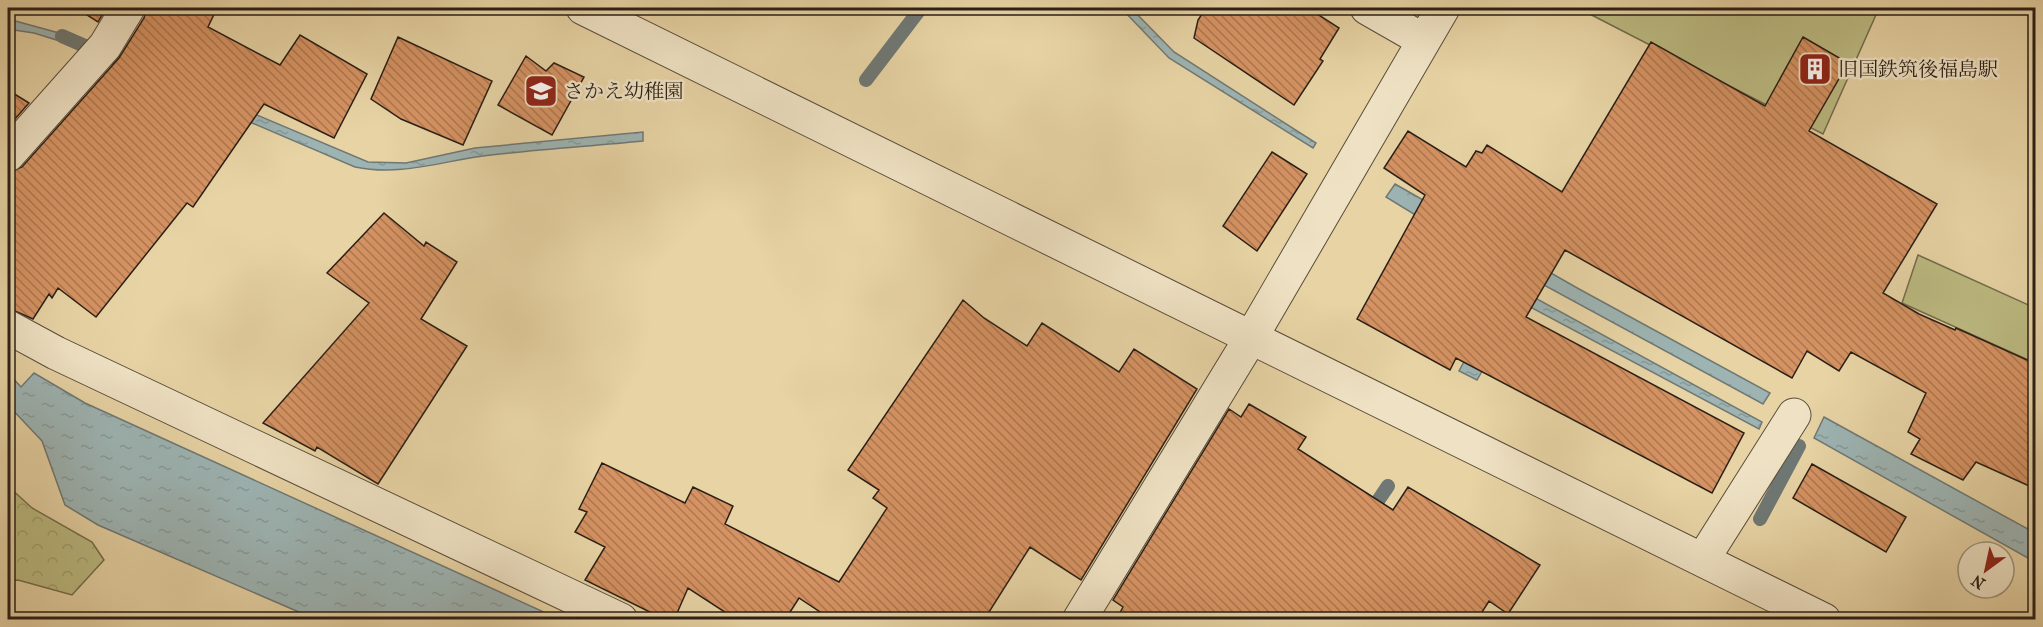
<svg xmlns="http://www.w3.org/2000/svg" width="2043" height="627" font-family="'IM FELL French Canon','Noto Serif JP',serif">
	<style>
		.green { fill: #bcba81; stroke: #736c4c; stroke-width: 1.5 }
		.forest { fill: url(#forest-crowns); stroke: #736c4c; stroke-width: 1.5 }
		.water { fill: url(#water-ripples); stroke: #6f7874; stroke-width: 1.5 }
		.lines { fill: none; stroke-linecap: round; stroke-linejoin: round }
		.stream { stroke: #6f7874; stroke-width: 14 }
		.building { fill: url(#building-back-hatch); stroke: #2a1f16; stroke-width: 1.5 }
		.minor-casing { stroke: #594c3a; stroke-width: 35 }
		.minor { stroke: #efe2c4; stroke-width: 33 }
		.labels { text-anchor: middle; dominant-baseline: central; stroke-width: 5; stroke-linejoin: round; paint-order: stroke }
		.poi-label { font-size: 20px; fill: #2a1f16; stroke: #efe2c4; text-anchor: start }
	</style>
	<defs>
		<pattern id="forest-crowns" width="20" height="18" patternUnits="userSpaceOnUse" patternTransform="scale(1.5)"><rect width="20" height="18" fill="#bcba81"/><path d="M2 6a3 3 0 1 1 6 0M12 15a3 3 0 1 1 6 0" fill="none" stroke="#a29f6f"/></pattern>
		<pattern id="water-ripples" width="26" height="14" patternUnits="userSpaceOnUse" patternTransform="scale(1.5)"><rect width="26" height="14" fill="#9db4b3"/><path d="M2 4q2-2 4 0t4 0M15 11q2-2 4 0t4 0" fill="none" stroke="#879a99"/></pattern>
		<pattern id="building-back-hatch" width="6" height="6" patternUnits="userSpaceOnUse" patternTransform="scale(1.5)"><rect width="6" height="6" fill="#d59262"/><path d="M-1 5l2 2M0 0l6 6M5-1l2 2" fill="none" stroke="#ad7750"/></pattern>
	</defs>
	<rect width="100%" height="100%" fill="#e7d3a4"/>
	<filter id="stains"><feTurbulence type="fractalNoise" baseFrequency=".00333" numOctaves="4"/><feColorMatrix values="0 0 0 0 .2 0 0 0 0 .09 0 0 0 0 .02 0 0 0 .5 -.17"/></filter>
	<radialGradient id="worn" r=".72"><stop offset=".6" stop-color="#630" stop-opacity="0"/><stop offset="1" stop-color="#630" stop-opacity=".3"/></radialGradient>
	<path class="green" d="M1578,8H1879L1823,134Z
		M1918,255L2035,308V363L1902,303Z"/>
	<path class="forest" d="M8,486L32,508L92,542L104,560L72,595L18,580L8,581Z"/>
	<path class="water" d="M1121,8H1131L1174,52L1316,143L1313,148L1169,58Z
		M8,19L81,39L76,46L34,33L8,29Z
		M120,57L368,162L406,163L475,148L643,132V141C593,146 542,149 491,155C444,160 402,177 355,167L117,65Z
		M1395,184L1579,289L1770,393L1763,404L1533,279L1526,293L1762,422L1759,429L1521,302L1477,380L1459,371L1512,274L1386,197Z
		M8,373L21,387L34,373L85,403L559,619H315L98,525L65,505L42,441L8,405Z
		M1824,417L2035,533V562L1814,438Z"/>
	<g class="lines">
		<path class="stream" d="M62,36L133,67
			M866,80L921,8
			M1369,514L1388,486
			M1760,519L1799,446"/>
	</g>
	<path class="building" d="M76,8H106L98,22Z
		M147,8H217L208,27L280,65L300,35L367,74L334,138L264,104L193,207L187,203L96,317L58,288L52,298L49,294L33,319L8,308V173L22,167L119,58L144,18Z
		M1206,8H1308L1339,28L1320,59L1323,61L1294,105L1194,38L1198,20Z
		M398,37L492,81L463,145L401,119L371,99Z
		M1803,37L1848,63L1809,131L1937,204L1883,293L1919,314L1955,330L1956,328L2036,364V489L1976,462L1963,480L1911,454L1920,439L1908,432L1926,393L1851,352L1839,371L1807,351L1792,378L1565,250L1526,317L1744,433L1712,493L1456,358L1450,370L1357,319L1425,195L1384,168L1408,131L1466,167L1476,151L1482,153L1487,145L1562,192L1651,42L1765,106Z
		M526,56L546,71L554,63L584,77L552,135L498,105Z
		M8,90L29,103L8,127Z
		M1272,152L1307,174L1257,251L1223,226Z
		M384,213L424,246L426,242L457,262L421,319L467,346L378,484L317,447L315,451L263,423L369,303L327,273Z
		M963,300L984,318L1027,346L1042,323L1119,372L1134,349L1197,389L1081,580L1030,547L984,620H815L820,612L799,598L785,620H737L688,588L674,620H666L585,580L605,547L575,532L587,512L579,509L602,463L685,503L693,487L733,506L725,524L839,582L887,508L873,498L879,490L848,470Z
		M1249,404L1306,437L1298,449L1393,510L1408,487L1540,565L1508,614L1489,601L1477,620H1116L1123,607L1113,600L1229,409L1241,417Z
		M1812,464L1906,517L1886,552L1793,498Z"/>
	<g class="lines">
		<defs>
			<path id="minor" d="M583,8L1824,620
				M1367,8L1423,40
				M8,155L105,46L128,8
				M8,327L56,353L621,620
				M1703,559L1794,415
				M1079,620L1252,336L1443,8"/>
		</defs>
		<use href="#minor" class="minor-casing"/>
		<use href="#minor" class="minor"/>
	</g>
	<defs>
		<symbol id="building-square" viewBox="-11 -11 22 22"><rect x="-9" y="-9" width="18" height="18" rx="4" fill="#8f2418" stroke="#efe2c4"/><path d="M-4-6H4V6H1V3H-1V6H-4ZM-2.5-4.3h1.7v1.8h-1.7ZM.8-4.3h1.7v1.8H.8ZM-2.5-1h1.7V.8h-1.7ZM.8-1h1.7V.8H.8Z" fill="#fff"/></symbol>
		<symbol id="school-square" viewBox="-11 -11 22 22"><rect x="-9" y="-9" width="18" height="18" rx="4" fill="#8f2418" stroke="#efe2c4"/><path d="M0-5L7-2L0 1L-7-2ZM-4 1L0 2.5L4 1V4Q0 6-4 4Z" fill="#fff"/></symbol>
	</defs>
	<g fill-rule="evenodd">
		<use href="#building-square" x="1796" y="50" width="38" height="38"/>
		<use href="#school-square" x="522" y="72" width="38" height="38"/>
	</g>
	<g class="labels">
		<g class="poi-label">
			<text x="1838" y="69">旧国鉄筑後福島駅</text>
			<text x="564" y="91">さかえ幼稚園</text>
		</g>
	</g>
	<rect width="2043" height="627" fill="none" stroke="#e7d3a4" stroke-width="30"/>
	<rect x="9" y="9" width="2025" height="609" fill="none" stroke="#2a1f16" stroke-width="3"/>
	<rect x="15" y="15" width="2013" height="597" fill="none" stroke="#2a1f16" stroke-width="1.5"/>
	<g transform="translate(1986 570) rotate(213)"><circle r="28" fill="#efe2c4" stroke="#a0947e" stroke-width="1.5"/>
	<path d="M0-4.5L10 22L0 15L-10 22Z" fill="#8f2418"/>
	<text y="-9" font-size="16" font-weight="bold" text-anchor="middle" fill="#2a1f16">N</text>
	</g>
	<rect width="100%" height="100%" filter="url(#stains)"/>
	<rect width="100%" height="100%" fill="url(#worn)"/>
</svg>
